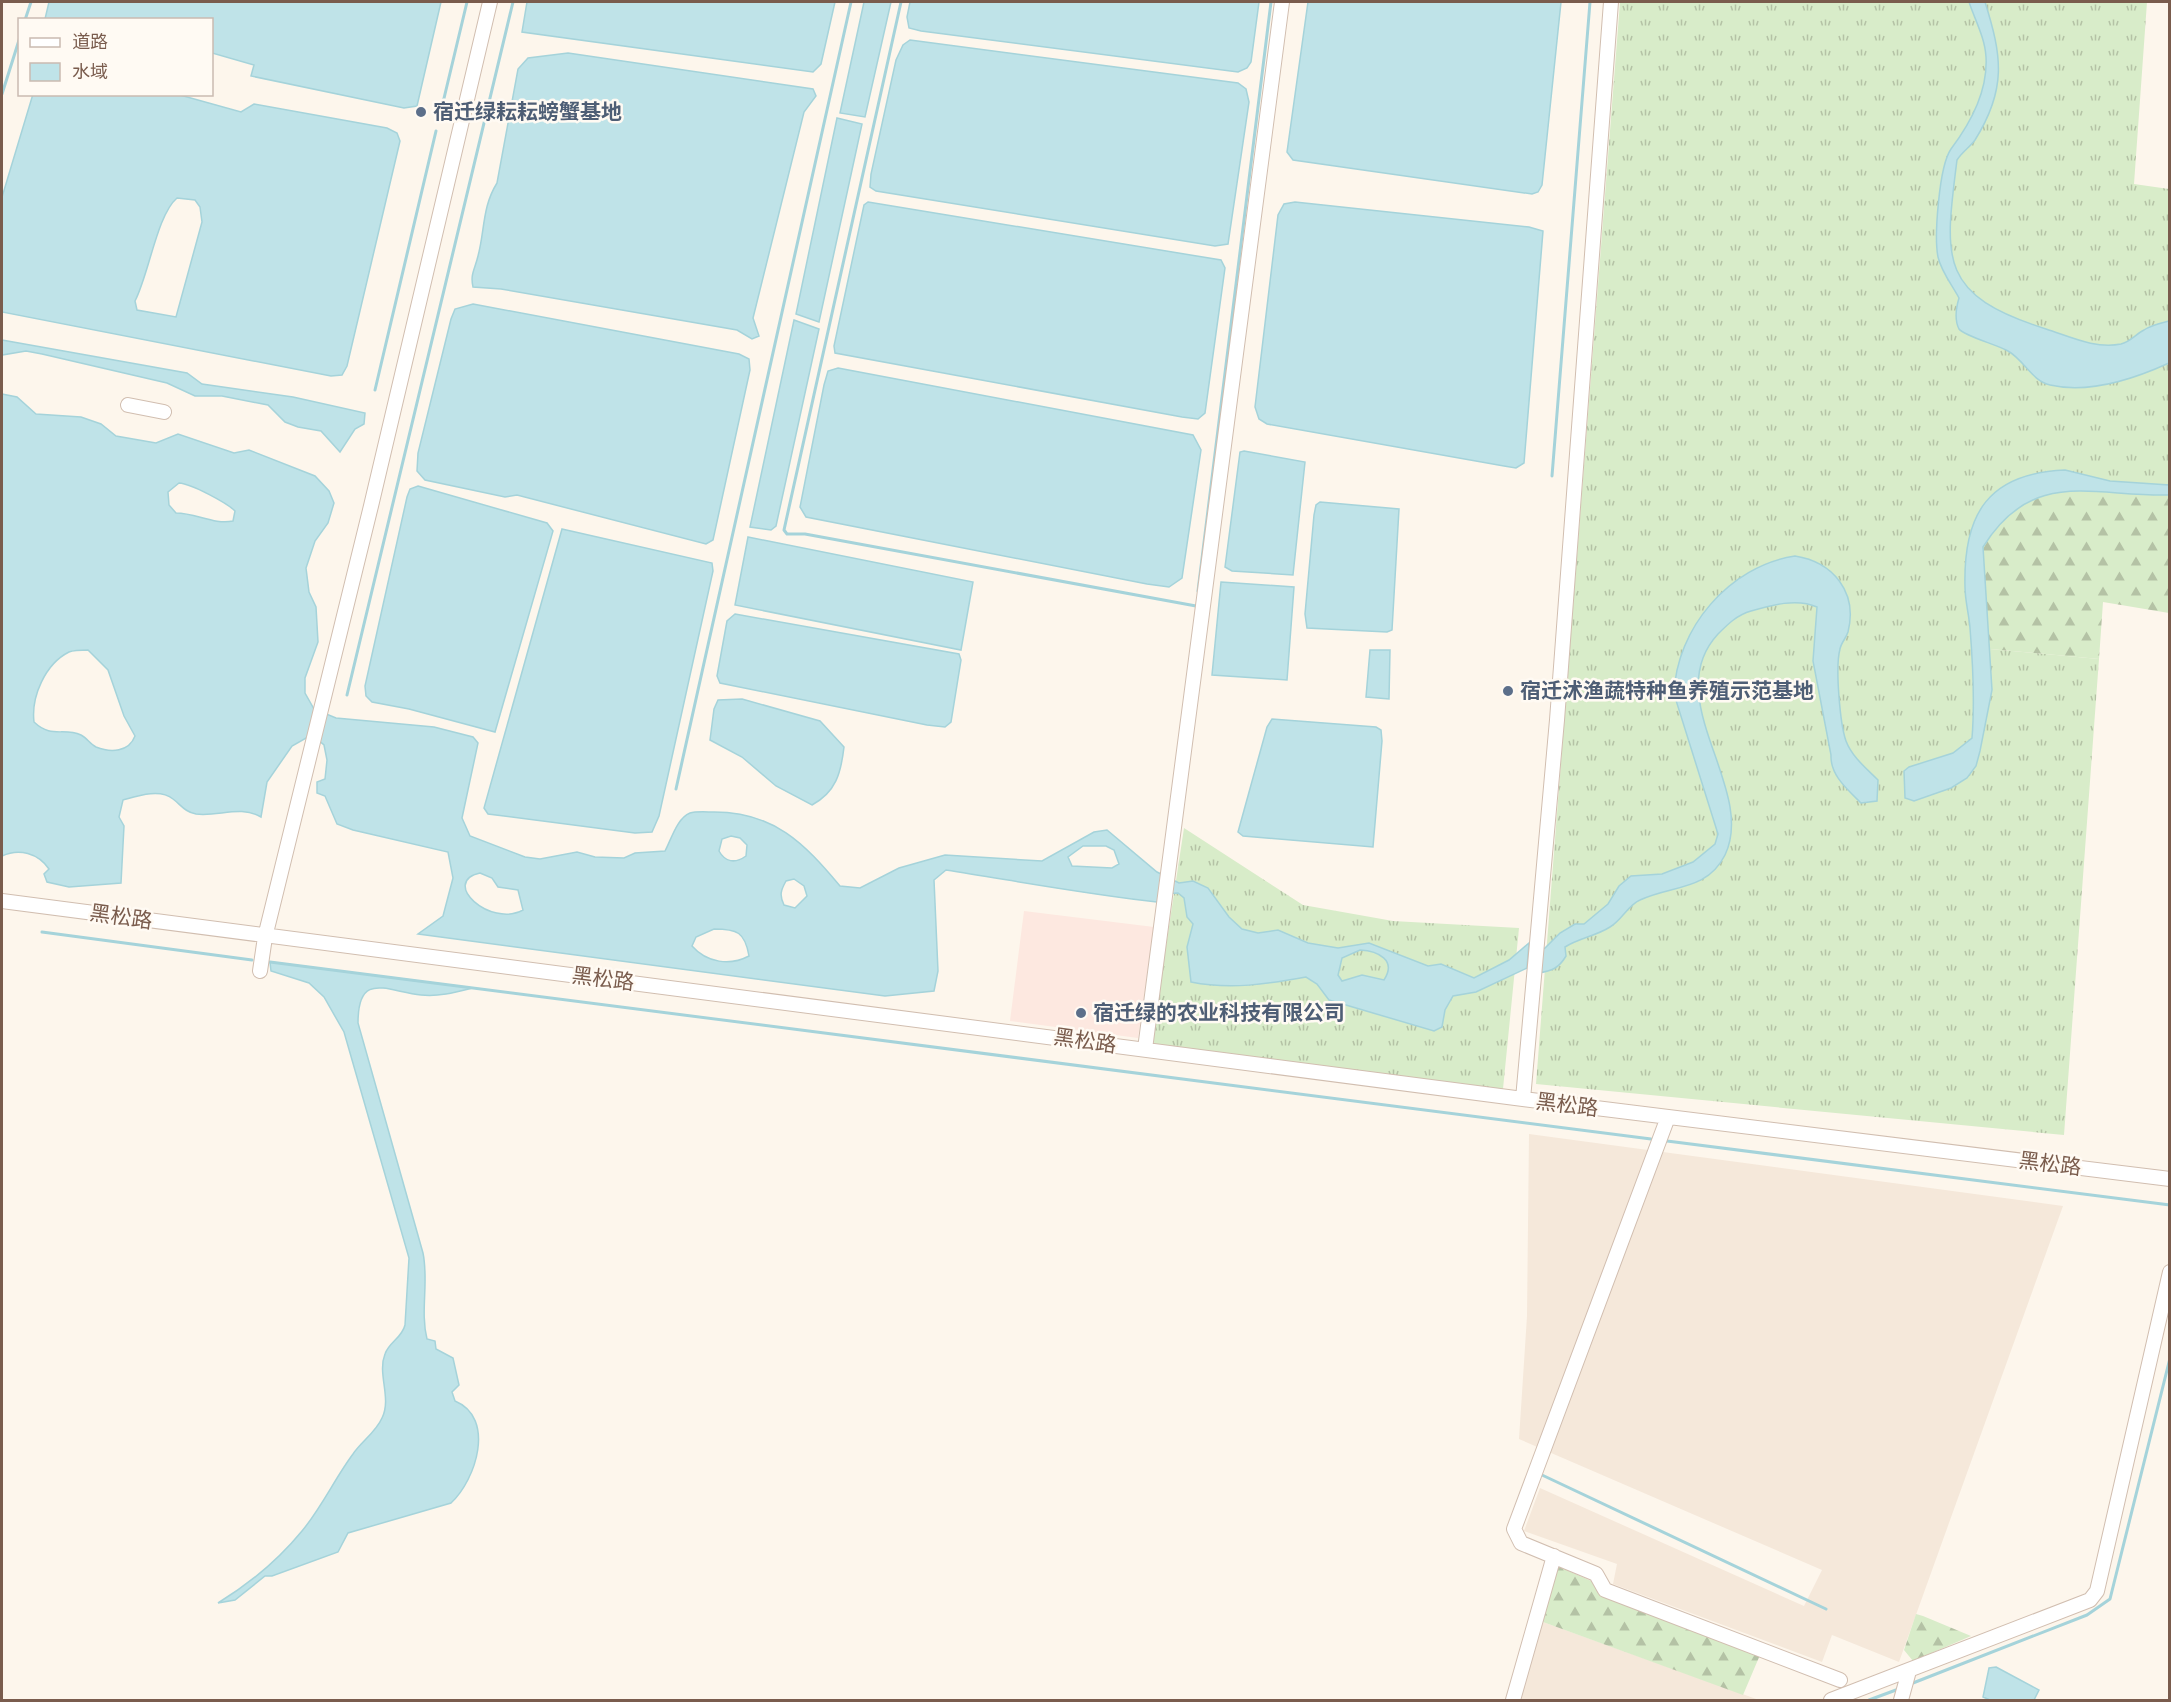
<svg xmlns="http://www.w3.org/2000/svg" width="2171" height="1702" font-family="'Fira Sans','Noto Sans SC',sans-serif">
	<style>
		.residential { fill: #f5e8da }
		.commercial { fill: #fde8e0 }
		.grass { fill: url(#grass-tufts) }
		.forest { fill: url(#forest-firs) }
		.water { fill: #bfe3e8; stroke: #a5d3da; stroke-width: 1.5; fill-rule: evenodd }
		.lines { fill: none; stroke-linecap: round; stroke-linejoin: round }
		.stream { stroke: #a5d3da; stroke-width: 3 }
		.minor-casing { stroke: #d1beb0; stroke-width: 16 }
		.minor { stroke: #fff; stroke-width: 14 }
		.service-dot { fill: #5c6f8a; stroke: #fffaf3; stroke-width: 2 }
		.labels { text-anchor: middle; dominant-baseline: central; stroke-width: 5; stroke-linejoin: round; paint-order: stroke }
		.service-label { font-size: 21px; font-weight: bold; fill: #4e5e75; stroke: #fffaf3; text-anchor: start }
		.street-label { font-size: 21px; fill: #7a5c4d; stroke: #fffaf3 }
	</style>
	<defs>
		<pattern id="grass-tufts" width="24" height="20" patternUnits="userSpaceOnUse" patternTransform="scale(1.5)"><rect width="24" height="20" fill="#d8ecc9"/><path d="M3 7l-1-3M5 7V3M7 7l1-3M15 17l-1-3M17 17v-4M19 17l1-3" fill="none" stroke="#b4c2a5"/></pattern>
		<pattern id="forest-firs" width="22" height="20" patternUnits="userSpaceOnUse" patternTransform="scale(1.5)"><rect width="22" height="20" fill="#d8ecc9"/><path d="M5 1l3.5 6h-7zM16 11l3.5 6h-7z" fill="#b4c2a5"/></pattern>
	</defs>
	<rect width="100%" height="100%" fill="#fdf6ec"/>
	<path class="residential" d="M1529,1134L2063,1206L1899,1662L1832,1635L1822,1662L1613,1584L1617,1564L1524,1531L1540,1488L1804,1606L1822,1570L1519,1439L1527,1316Z
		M1543,1622L1759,1700H1520Z"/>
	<path class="commercial" d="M1024,911L1154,927L1138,1038L1010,1021Z"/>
	<path class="grass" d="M1620,2H2147L2134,184L2169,189V186V495L2066,491L1990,649L2099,659L2064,1135L1536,1084Z
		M1184,828L1303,905L1393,921L1519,928L1503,1089L1155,1045L1152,1038Z"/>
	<path class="forest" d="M2092,490L2169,495V613L2103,602L2099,659L1990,649C1989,624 1976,568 1983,547C1986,539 1994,530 1999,524C2024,496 2057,491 2092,490Z
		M1557,1566L1760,1655L1743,1695L1543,1622Z
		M1916,1614L1923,1616L1971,1636L1913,1661L1904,1650Z"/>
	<path class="water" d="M49,2H441L417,106L404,108L251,76L254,65L212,53V20L45,19Z
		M527,2H835L821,64L813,72L522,32Z
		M864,2H891L865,117L840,113Z
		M910,2H1259L1251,62L1247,68L1238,72L921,31L909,28L907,17Z
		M1308,2H1561L1542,185L1538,192L1532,194L1293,160L1287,152Z
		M1969,2H1985C2002,56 2007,89 1975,140C1970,147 1962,152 1957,160C1944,261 1939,295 2046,329C2071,337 2095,349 2121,344C2130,342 2136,334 2144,330C2151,325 2161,323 2169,321V363C2134,379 2089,394 2050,385C2032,381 2024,360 2008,351C1998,345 1964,336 1959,329C1954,319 1956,308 1959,298C1952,285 1941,271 1938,257C1934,237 1939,166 1951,149C1970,124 1988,91 1986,57C1985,38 1975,20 1969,2Z
		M910,40L1238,83L1246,89L1249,102L1228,244L1215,246L876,191L870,187L871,174L896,60L903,45Z
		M568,53L813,89L816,96L804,112L753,318L759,336L752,339L737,330L501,289L473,287C470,274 475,269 478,256C485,230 482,207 497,183L518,69L528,58Z
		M33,94L180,95L241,112L254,104L387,128L397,133L400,141L347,366L342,375L331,376L2,312V197ZM177,198L195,200L200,207L202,222L176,317L137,310L135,301C149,274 157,215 177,198Z
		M837,118L862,124L819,322L796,314Z
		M868,202L1221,260L1225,268L1205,413L1198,419L1182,417L835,353L834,346L864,205Z
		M1295,202L1529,227L1543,231L1524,463L1516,468L1504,466L1267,424L1259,419L1255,407L1278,215L1284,204Z
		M473,304L739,354L749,359L750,370L713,540L706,544L517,495L505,497L425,480L417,471L418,453L451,319L455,309Z
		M794,320L819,329L776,526L771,530L750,527Z
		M2,340L187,373L202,384L293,397L365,413L364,424L355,429L340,452L321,431L298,427L285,422L268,405L222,396H195L167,383L42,354L26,351L2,355Z
		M838,368L1193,435L1201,450L1182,578L1169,587L1147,584L806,517L800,507L824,385L828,371Z
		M2,394L17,397L36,414L81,417L101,424L116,436L156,443L178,434L234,453L249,450L315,476L329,491L334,503L328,523L315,541L306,568L309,592L316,607L318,642L305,678V693L314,709L336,718L434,727L473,737L478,743L462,818L470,836L525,857L540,859L577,852L595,857L624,858L635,853L665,851C671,840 677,818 690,813C696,811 707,812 714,812C774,812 804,843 840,886L860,888L899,868L945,855L1042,861L1094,832L1107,830L1157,872L1179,883L1193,881L1208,888L1229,917L1242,929L1258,933L1278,930L1308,943L1338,948L1369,943L1428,966L1441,964L1474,978L1509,960L1529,943L1527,968L1476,992L1453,996L1445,1010L1442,1027L1434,1031L1329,1000L1317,984L1306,977C1268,984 1230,990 1191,982L1187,947L1193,924L1187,917L1184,898L1178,893L1162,894L1157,902C1086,894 1016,881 946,870L934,880L938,971L934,991L885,996L418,934L443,916L453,878L448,852L353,830L337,824L325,796L317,793V782L325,779L327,760L324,745L318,740L306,738L292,746L267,782L261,817C241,805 218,817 196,814C185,812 181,805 173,799C160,788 137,796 123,800L119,817L124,826L121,883L69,887L47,882L44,874L49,869C38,853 19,848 2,856ZM179,483C192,484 227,503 235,511L233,521C214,525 196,513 176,513L169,505L168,492ZM88,650L108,670L124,716L135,736C129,752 111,753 96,747C90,744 87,738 81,735C63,727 52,739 34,722C31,697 45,664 69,652C74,650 82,650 88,650ZM731,836L740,838L747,845L746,856C735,864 725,862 719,851L722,839ZM1083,846H1106L1114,850L1119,864L1112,868L1072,866L1068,857ZM480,873L492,878L498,887L518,890L523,910C490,928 440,882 480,873ZM794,879L804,886L807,896L795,908L784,905C779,895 781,890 786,881ZM714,929C737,929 745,932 749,956C730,966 707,963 692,946L696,937ZM1360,950C1378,951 1397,960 1384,980L1362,975L1342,981L1338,975L1342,958Z
		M1244,451L1305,462L1293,575L1232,571L1225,567L1240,452Z
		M2065,470L2110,481L2169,485V495C2092,497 2033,467 1983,547L1992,690L1980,751L1976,766L1967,778L1951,788L1914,801L1905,798L1904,771L1909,767L1953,753L1972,738C1975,701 1973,665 1970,628C1969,614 1965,601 1965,587C1963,513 1989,473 2065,470Z
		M418,486L547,523L553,531L495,732L409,709L372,702L366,696L365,686L407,497L410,489Z
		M1320,502L1399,509L1392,630L1387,632L1307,628L1305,614L1314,515L1316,505Z
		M562,529L712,563L713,571L659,816L652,832L635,833L488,814L484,808Z
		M748,537L973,582L961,650L735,605Z
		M1795,556C1833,562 1858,592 1848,632C1846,638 1841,643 1840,649C1835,667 1840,724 1846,741C1852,757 1867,769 1878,780L1877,801L1861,803C1847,789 1830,775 1831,755L1813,661L1817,607C1797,598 1771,605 1751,611C1737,615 1728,624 1718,634C1658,699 1757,788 1725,855C1707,891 1672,885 1640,900C1628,905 1622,920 1610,927C1596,936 1579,938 1565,947L1566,956C1559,968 1552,971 1538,973L1539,950L1545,948L1560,933L1575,924H1584L1608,904L1619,886L1631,876L1662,874L1693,862L1715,844L1718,834L1674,694C1676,629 1729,566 1795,556Z
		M1221,582L1294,587L1287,680L1212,675Z
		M735,614L959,654L961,660L951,722L945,727L927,725L720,683L717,676L727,621Z
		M1370,650H1390L1389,699L1366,697Z
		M742,699L820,721L844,747C841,773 836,792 812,805L776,786L742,757L710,740L714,709L718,700Z
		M1272,719L1376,727L1381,730L1382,741L1373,847L1243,836L1238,832L1267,727Z
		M270,962L473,988C457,992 439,997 421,995C386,991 358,971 358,1023L423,1253C429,1282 420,1311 427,1339L435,1341L436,1349L453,1358L459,1385L452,1392L455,1401C496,1418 476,1480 451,1503L348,1533L338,1552L272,1576H265L235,1600L218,1603C249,1584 279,1559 302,1531C322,1507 335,1478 353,1454C361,1442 376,1432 382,1418C392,1398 377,1374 385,1354C389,1342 402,1338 405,1325L409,1258L344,1032L324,997L309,983L271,971Z
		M1996,1667L2039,1690L2034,1700H1990L1983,1697L1989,1668Z"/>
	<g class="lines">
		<path class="stream" d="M901,2L784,530L787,534H805L1196,606
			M25,20L31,2
			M2,94L20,37
			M440,115L467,2
			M375,390L436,131
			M1552,476L1590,2
			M1198,591L1271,2
			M347,695L513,2
			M676,789L851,2
			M42,932L252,960
			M270,962L1651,1139
			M1667,1141L2170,1205
			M1542,1475L1826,1609
			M1913,1683L2087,1615L2110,1599L2170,1358
			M1869,1700L1896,1690"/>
		<defs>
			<path id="minor" d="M128,405L164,412
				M2,901L1523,1099L2170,1179
				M260,971L265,937L371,506L490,2
				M1145,1049L1282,2
				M1523,1099L1557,720L1611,2
				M1668,1117L1514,1529L1521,1543L1596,1574L1605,1590L1840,1680
				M1513,1700L1554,1556
				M1831,1700L2090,1600L2097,1591L2170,1272
				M1901,1700L1909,1671"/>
		</defs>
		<use href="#minor" class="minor-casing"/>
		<use href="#minor" class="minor"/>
	</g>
	<g class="service-dot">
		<circle cx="421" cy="112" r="6"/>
		<circle cx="1508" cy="691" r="6"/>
		<circle cx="1081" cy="1013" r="6"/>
	</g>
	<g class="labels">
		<g class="service-label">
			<text x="433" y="112">宿迁绿耘耘螃蟹基地</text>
			<text x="1520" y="691">宿迁沭渔蔬特种鱼养殖示范基地</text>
			<text x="1093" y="1013">宿迁绿的农业科技有限公司</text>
		</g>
		<g class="street-label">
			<text transform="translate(121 917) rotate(8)">黑松路</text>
			<text transform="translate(603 979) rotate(7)">黑松路</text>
			<text transform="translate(1085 1041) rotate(8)">黑松路</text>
			<text transform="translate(1567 1105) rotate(7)">黑松路</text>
			<text transform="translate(2050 1164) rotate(7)">黑松路</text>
		</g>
	</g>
	<rect width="2171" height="1702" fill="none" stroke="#7a5c4d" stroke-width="6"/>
	<rect x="18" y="18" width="195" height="78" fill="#fffaf3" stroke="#cabbb1" stroke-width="1.5"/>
	<rect x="30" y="38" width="30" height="9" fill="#ffffff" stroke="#cabbb1" stroke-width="1.5"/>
	<text x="72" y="48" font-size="18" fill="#7a5c4d">道路</text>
	<rect x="30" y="63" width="30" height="18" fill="#bfe3e8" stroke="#cabbb1" stroke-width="1.5"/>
	<text x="72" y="78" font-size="18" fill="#7a5c4d">水域</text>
</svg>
